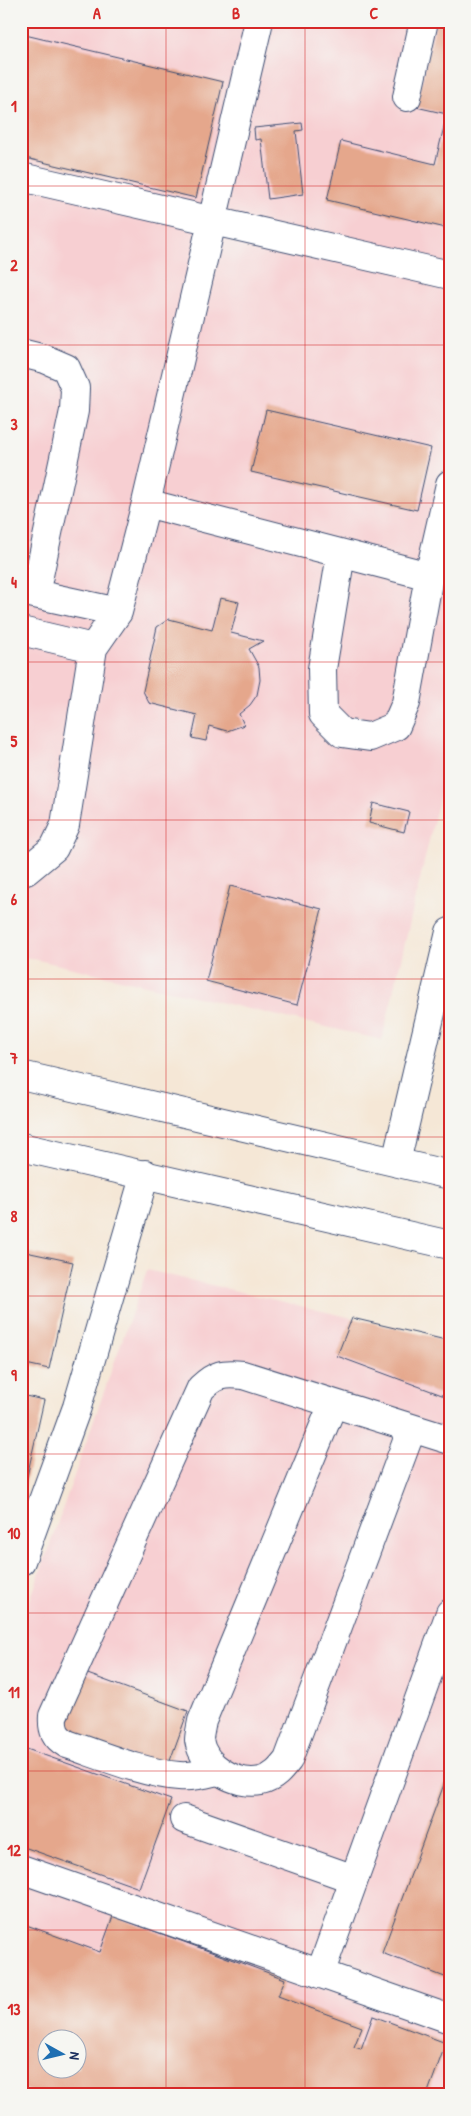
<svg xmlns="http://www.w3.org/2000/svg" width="471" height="2116" font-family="'Patrick Hand',sans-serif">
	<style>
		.built { fill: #f7cfd2; fill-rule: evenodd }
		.building { fill: #e5a78c; fill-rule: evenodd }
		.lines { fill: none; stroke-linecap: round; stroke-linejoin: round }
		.minor-casing { stroke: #3c4b70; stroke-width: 30 }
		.major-casing { stroke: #3c4b70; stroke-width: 30 }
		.minor { stroke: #fff; stroke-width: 28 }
		.major { stroke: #fff; stroke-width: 28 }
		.grid { fill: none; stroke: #d62828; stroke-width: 1; stroke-opacity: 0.55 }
		.neatline { fill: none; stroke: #d62828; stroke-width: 2 }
		.grid-label { font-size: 16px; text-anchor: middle; font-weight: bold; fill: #d62828 }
	</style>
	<rect width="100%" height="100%" fill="#f6f6f2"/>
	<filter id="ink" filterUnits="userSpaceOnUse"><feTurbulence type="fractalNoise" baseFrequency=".02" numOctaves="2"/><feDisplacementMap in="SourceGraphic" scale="10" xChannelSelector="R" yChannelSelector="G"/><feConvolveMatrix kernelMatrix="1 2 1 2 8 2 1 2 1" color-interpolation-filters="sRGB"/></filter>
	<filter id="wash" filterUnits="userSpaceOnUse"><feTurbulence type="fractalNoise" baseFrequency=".0096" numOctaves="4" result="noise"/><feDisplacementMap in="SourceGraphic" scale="20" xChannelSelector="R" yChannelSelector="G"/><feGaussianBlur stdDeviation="1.12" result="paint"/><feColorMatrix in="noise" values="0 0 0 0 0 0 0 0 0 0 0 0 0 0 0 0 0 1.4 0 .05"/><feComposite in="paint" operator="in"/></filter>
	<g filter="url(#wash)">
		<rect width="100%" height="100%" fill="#f5e7d6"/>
		<path class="built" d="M21,21H450V752L382,1040L21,956Z
			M147,1270L450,1341V2095H21V1626ZM48,2038H78V2068H48Z"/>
		<g id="blocks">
			<path class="building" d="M436,21H450V229L327,200L341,141L435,164L447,114L416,107Z
				M21,34L223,82L196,198L21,157Z
				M302,123L303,130L296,131L303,194L268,199L261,139L255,140L254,128Z
				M266,410L431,448L417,510L251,472Z
				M220,598L239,602L231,633L263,641L249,649L259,667L260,680L257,695L250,705L239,714L244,725L227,731L209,726L206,741L192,738L197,715L149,703L143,691L157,627L169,619L212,630Z
				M373,803L409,812L404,832L369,823Z
				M230,886L322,909L297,1005L206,981Z
				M21,1251L73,1262L49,1369L21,1363Z
				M352,1318L450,1341V1398L337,1356Z
				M21,1395L44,1400L22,1499H21Z
				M85,1673L188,1711L167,1769L63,1731Z
				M21,1747L171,1800L139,1888L21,1846Z
				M450,1768V1979L382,1953Z
				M113,1916L285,1979L278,1996L362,2027L354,2047L361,2049L373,2016L446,2043L427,2095H40L21,2088V1923L100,1952ZM48,2038H78V2068H48Z"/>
		</g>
	</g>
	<g filter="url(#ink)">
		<use href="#blocks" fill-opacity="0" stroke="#3c4b70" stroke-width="1"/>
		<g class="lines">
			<defs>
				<path id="minor" d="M407,97L424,21
					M21,177L450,275
					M21,353L45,359L66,368L75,388L74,411L35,594
					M146,503L429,576
					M341,554L322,669L323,714L342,733L370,737L396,726L406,703L429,576L450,484
					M21,591L118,612
					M21,631L93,648
					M21,872L26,871L54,848L65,825L93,648L118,612L146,503L259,21
					M396,1162L450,932
					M333,1404L202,1721C201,1727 199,1735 199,1740C203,1767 236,1786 261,1781C274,1778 281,1769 288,1760L412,1428
					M21,1561L77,1407L145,1174
					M218,1771C205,1774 193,1777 179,1776C146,1774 100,1755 67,1744C55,1737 52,1730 53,1716L201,1388C216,1374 223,1373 243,1375L450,1440
					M184,1819L354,1879
					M21,1869L450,2019
					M320,1974L450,1613"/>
				<path id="major" d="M21,1075L450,1175
					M21,1147L450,1245"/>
			</defs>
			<use href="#minor" class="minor-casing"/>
			<use href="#major" class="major-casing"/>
			<use href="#minor" class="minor"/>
			<use href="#major" class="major"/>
		</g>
	</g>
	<path class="grid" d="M166,21V2095M305,21V2095M21,186H450M21,345H450M21,503H450M21,662H450M21,820H450M21,979H450M21,1137H450M21,1296H450M21,1454H450M21,1613H450M21,1771H450M21,1930H450"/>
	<rect width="471" height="2116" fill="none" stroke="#f6f6f2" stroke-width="55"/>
	<g transform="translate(62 2054) rotate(98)"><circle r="24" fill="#f6f6f2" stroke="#9ea6b7"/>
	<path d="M0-4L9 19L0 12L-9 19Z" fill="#1f6fb2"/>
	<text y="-8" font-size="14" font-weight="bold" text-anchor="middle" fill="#1b2f5e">N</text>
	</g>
	<rect x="28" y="28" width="416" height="2060" class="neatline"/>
	<g class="grid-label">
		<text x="97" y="19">A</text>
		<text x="236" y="19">B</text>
		<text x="374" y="19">C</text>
		<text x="14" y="112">1</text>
		<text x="14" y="271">2</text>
		<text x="14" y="430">3</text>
		<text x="14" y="588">4</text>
		<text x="14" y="747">5</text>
		<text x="14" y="905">6</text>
		<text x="14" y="1064">7</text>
		<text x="14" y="1222">8</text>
		<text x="14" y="1381">9</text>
		<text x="14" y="1539">10</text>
		<text x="14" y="1698">11</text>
		<text x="14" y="1856">12</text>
		<text x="14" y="2015">13</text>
	</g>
</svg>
